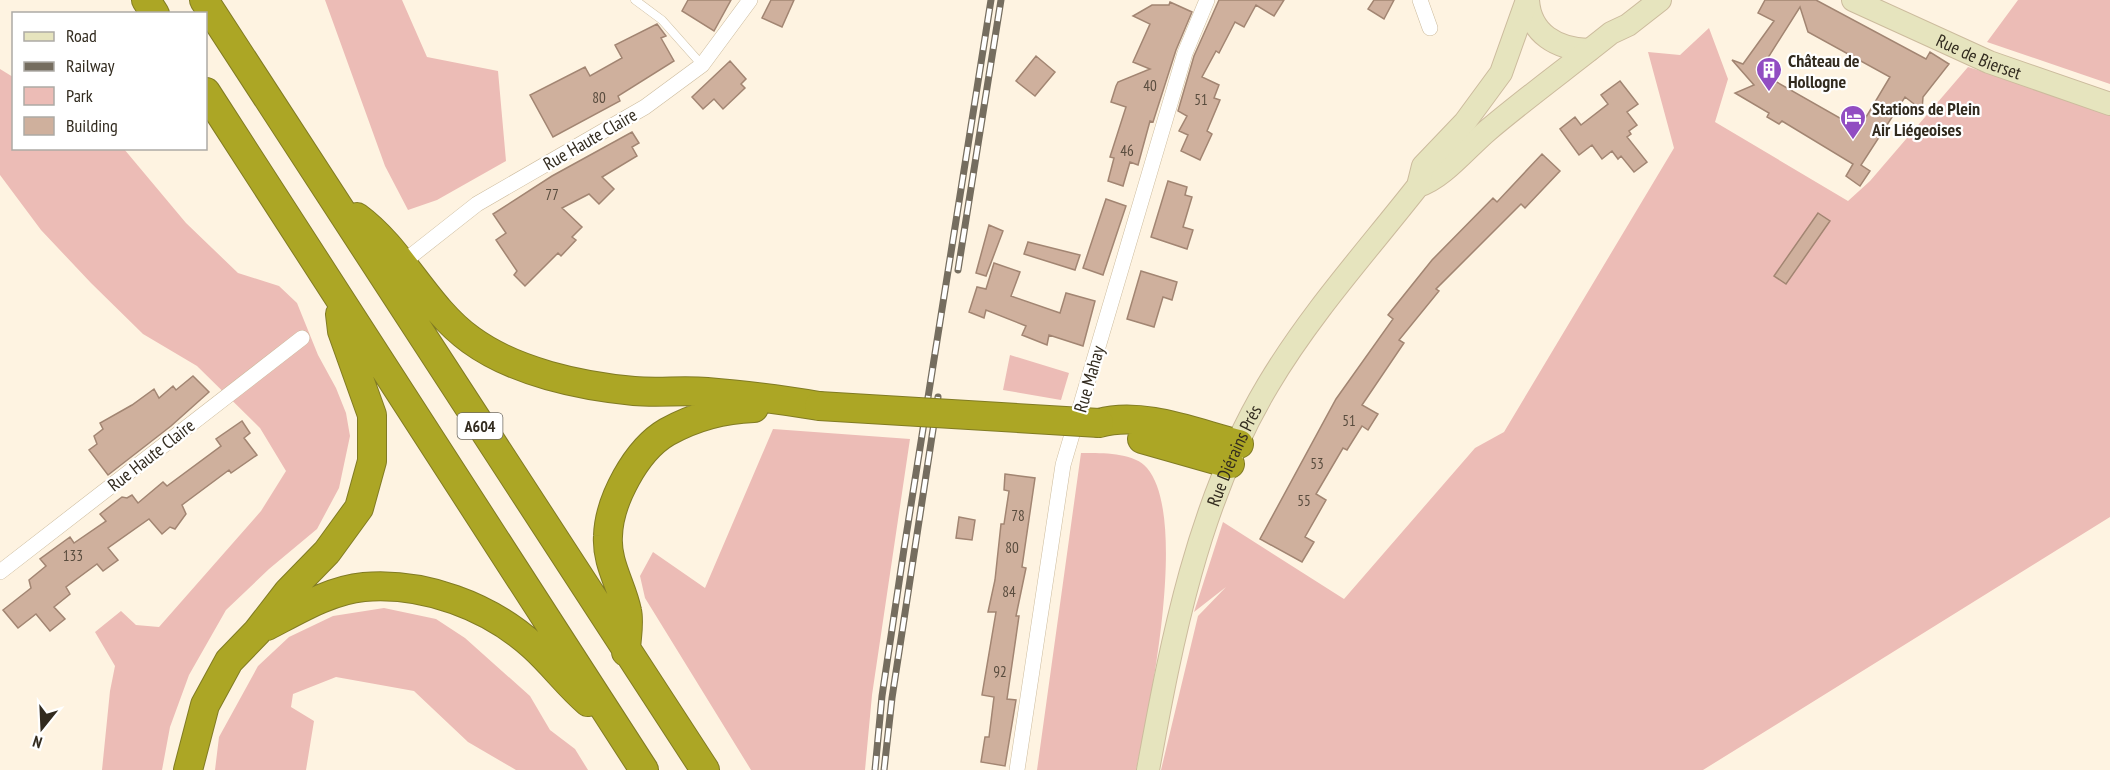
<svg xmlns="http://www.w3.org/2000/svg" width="2110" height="770" font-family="'PT Sans Narrow',sans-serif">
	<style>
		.green { fill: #ecbcb6 }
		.building { fill: #cfb09d; stroke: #a28572; stroke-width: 1.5; fill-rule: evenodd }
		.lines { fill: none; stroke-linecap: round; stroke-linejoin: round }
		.lane-casing { stroke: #ccbb9d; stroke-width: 9 }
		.street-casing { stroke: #ccbb9d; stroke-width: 16 }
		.secondary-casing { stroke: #ccbb9d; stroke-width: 24 }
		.highway-casing { stroke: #817b23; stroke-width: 30 }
		.lane { stroke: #fff; stroke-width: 8 }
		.street { stroke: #fff; stroke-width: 15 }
		.secondary { stroke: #e6e4be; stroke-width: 22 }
		.highway { stroke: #aca625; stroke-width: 28 }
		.rail-casing { stroke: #756d5f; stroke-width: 7 }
		.rail { stroke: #fff; stroke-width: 4.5; stroke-dasharray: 14; stroke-linecap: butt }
		.highway-bridge-casing { stroke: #817b23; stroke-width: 30; stroke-linecap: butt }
		.highway-bridge { stroke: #aca625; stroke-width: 28 }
		.labels { text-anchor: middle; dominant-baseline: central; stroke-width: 4.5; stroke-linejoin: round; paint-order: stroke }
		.number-label { font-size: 15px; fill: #594c3e }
		.shield { fill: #fff; stroke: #706b62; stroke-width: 1.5 }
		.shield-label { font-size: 16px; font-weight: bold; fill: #322b1f }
		.street-label { font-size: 18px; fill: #322b1f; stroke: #fff }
		.poi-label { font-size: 18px; font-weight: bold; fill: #322b1f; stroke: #fff; text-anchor: start }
	</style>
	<rect width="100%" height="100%" fill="#fef3e1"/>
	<path class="green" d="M325,0H402L427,57L498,71L506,161L437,200L408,210L385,166Z
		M2018,0H2110V84L1987,42Z
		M1709,28L1728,79L1715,122L1848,201L1870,181L1968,67L2110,111V517L1703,770H1161L1198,616L1226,587L1194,612L1223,522L1344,599L1475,448L1504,432L1674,148L1648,52L1680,55Z
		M0,69L13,77L14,148L124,149L186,223L238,273L279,286L297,303L318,355L336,388L346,413L350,436L339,488L317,529L269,569L226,610L189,675L170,727L162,770H102L110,691L115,666L95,632L121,611L136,625L159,627L261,511L286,471L260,428L197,366L143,334L91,283L41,230L0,175Z
		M1010,355L1069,373L1061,400L1003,390Z
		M773,429L910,439L872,695L865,770H751L645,598L640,576L653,552L705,588Z
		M1081,453C1100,453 1134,452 1147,468C1189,517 1150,708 1136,770H1037Z
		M384,608L436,619L465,638L530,696L550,730L575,749L588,770H516L468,742L414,691L336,677L293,694L291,707L314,721L306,770H215L219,737L258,666L289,637L333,616Z"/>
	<path class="building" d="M688,0H731L714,31L682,11Z
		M771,0H794L782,27L762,18Z
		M1219,0H1284L1274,16L1256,5L1244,27L1235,22L1219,53L1216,51L1202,77L1219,85L1214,98L1220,100L1207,131L1212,134L1200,160L1181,151L1188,135L1179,131L1187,116L1178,111L1194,56Z
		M1374,0H1394L1384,19L1368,9Z
		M1765,0H1816L1926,59L1930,52L1949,64L1923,97L1922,110L1905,97L1861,165L1870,171L1860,186L1846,176L1853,164L1782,121L1779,124L1767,117L1769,113L1735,93L1754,85L1732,60L1743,64L1774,21L1758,13ZM1800,7L1808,32L1890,77L1859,129L1759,72Z
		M1170,2L1192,12L1176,50L1153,122L1150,121L1138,165L1130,162L1123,186L1108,181L1114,158L1110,157L1126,107L1111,102L1116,86L1118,82L1150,69L1133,62L1150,24L1133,16L1152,5H1169Z
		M657,24L666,36L661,38L674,61L618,96L620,101L553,137L530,95L585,67L590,76L622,58L615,45Z
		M1036,56L1055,72L1035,96L1016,81Z
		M730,61L746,79L741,84L745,88L723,109L714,99L703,109L692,97Z
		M1620,81L1638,104L1627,112L1637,125L1629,131L1631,134L1627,137L1647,162L1634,172L1621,156L1618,159L1612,151L1602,159L1592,145L1579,155L1560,129L1575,117L1581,125L1608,104L1601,95Z
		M632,132L639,143L632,147L637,156L602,177L614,189L599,204L589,194L562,208L582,227L572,237L576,240L561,256L558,253L525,286L514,275L517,271L496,240L506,233L493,214L552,176Z
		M1542,154L1560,171L1525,208L1521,204L1436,289L1439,291L1399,340L1404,343L1362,405L1378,414L1368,430L1362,426L1347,450L1343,448L1316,494L1326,500L1305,537L1314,542L1302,562L1260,539L1336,399L1393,319L1388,315L1432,260L1493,198L1497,202Z
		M1168,181L1187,187L1185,195L1192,197L1183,227L1193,230L1187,249L1151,237Z
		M1106,199L1126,206L1103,275L1083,268Z
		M1818,213L1830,221L1786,284L1774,276Z
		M989,225L1003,231L986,276L976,273Z
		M1028,242L1080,255L1075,270L1024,254Z
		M994,263L1020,272L1011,296L1060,313L1066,293L1095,301L1083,346L1049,335L1047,345L1022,335L1026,326L986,310L984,318L969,312L977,287L986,289Z
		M1141,271L1177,282L1172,300L1163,297L1154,327L1127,319Z
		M193,376L209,392L171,426L108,475L89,450L97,444L94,436L103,429L100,423L132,405L154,389L159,398L173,386L176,390Z
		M242,421L250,433L244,438L257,455L231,473L229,470L182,505L186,514L175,529L170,527L162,534L149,519L108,548L118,560L103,571L97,564L66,587L70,594L54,607L65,619L50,631L36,614L18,628L3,610L31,588L29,580L46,566L40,559L70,537L74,543L106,521L100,514L122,497L127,498L132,495L138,503L163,482L167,486L221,446L216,439Z
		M1005,474L1035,478L1022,567L1026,568L1016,616H1019L1007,699L1016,700L1005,766L981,762L985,737H989L994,697L982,695L996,612H988L995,580L1001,524H1004L1009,491L1004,490Z
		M959,517L975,520L972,540L956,538Z"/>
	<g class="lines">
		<defs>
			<path id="lane" d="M635,0L662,20L702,65"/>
			<path id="street" d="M1420,0L1430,28
				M411,256L477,204L645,107L702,65L750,0
				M0,572L302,338
				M1017,770L1063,465L1185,53L1207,0"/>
			<g id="secondary">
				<path d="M1528,0C1530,34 1557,49 1589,50"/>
				<path id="s1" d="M1853,0L1989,62L2110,104"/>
				<path d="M1418,186C1442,179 1467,148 1487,131C1527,97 1570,66 1611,33L1628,25L1660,0"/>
				<path id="s2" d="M1148,770C1172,639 1198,502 1268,385C1310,314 1367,251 1418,186L1423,166L1465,122L1501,73L1527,0"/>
			</g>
			<path id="highway" d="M146,0L155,14
				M204,0L705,770
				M206,92L644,770
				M357,217C402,250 425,307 471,340C515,372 580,386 634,391C658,393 683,390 707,392C745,395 782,400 819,406
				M1099,423C1143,411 1195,433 1239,444
				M1142,439L1230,464
				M267,626C296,611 330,590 364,587C424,582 489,606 533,646C553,664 568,685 588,702
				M626,652C626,639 630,623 627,611C622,586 606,563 608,536C609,501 636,450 667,432C694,417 724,409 754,408
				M188,770L205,705L229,661L257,632L288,592L327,552L359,508L372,461V415L342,331L340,314"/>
		</defs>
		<use href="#lane" class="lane-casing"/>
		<use href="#street" class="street-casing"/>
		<use href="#secondary" class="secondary-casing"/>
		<use href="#highway" class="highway-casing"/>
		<use href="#lane" class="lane"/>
		<use href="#street" class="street"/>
		<use href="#secondary" class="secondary"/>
		<use href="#highway" class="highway"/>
		<defs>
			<path id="rail" d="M958,270L1001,0
				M875,770L882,696L904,549L991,0
				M884,770L892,698L938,397"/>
		</defs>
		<use href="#rail" class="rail-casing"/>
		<use href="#rail" class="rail"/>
		<defs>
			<path id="highway-bridge" d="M819,406L1099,423"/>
		</defs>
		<use href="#highway-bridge" class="highway-bridge-casing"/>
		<use href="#highway-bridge" class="highway-bridge"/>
	</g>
	<defs>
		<symbol id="building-pin" viewBox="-11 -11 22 30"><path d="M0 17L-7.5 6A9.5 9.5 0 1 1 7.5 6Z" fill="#914dc2" stroke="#fff"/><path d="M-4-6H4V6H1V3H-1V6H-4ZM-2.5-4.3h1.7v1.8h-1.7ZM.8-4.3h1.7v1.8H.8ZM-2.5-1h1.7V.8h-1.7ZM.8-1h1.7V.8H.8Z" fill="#fff"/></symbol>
		<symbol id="hotel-pin" viewBox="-11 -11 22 30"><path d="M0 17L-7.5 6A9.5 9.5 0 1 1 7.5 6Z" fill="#914dc2" stroke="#fff"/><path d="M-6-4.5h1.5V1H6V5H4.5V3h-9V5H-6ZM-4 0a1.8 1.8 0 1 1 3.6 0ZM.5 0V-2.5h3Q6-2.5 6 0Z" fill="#fff"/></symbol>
	</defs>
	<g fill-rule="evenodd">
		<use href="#building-pin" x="1754" y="55" width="30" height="40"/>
		<use href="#hotel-pin" x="1838" y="103" width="30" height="40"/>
	</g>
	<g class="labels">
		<g class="number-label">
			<text x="1150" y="85">40</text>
			<text x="599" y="97">80</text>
			<text x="1201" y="99">51</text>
			<text x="1127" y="150">46</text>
			<text x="552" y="194">77</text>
			<text x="1349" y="420">51</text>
			<text x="1317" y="463">53</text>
			<text x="1304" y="500">55</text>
			<text x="1018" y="515">78</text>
			<text x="1012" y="547">80</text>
			<text x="73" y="555">133</text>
			<text x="1009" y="591">84</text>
			<text x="1000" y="671">92</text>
		</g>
		<rect class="shield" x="457.5" y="413" width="45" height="26" rx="4.5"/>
		<g class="shield-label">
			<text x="480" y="426">A604</text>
		</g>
		<g class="street-label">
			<text stroke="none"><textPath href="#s1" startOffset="138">Rue de Bierset</textPath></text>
			<text transform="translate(590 139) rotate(-30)">Rue Haute Claire</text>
			<text transform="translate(1089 379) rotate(-74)">Rue Mahay</text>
			<text transform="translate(151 455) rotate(-38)">Rue Haute Claire</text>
			<text stroke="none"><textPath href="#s2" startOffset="327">Rue Diérains Prés</textPath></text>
		</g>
		<g class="poi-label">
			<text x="1788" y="60">Château de<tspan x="1788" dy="21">Hollogne</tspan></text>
			<text x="1872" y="108">Stations de Plein<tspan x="1872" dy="21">Air Liégeoises</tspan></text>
		</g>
	</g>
	<rect x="12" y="12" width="195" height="138" fill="#ffffff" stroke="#adaaa5" stroke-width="1.5"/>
	<rect x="24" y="32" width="30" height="9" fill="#e6e4be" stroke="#adaaa5" stroke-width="1.5"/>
	<text x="66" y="42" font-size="18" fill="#322b1f">Road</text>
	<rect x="24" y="62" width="30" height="9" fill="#756d5f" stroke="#adaaa5" stroke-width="1.5"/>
	<text x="66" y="72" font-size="18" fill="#322b1f">Railway</text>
	<rect x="24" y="87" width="30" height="18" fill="#ecbcb6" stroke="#adaaa5" stroke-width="1.5"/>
	<text x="66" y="102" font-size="18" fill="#322b1f">Park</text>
	<rect x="24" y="117" width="30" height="18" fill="#cfb09d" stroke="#adaaa5" stroke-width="1.5"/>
	<text x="66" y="132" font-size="18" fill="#322b1f">Building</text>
	<g transform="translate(42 728) rotate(198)" stroke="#ffffff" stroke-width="4.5" paint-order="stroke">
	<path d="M0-4.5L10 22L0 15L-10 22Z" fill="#322b1f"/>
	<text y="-9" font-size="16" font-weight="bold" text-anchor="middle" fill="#322b1f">N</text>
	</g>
</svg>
